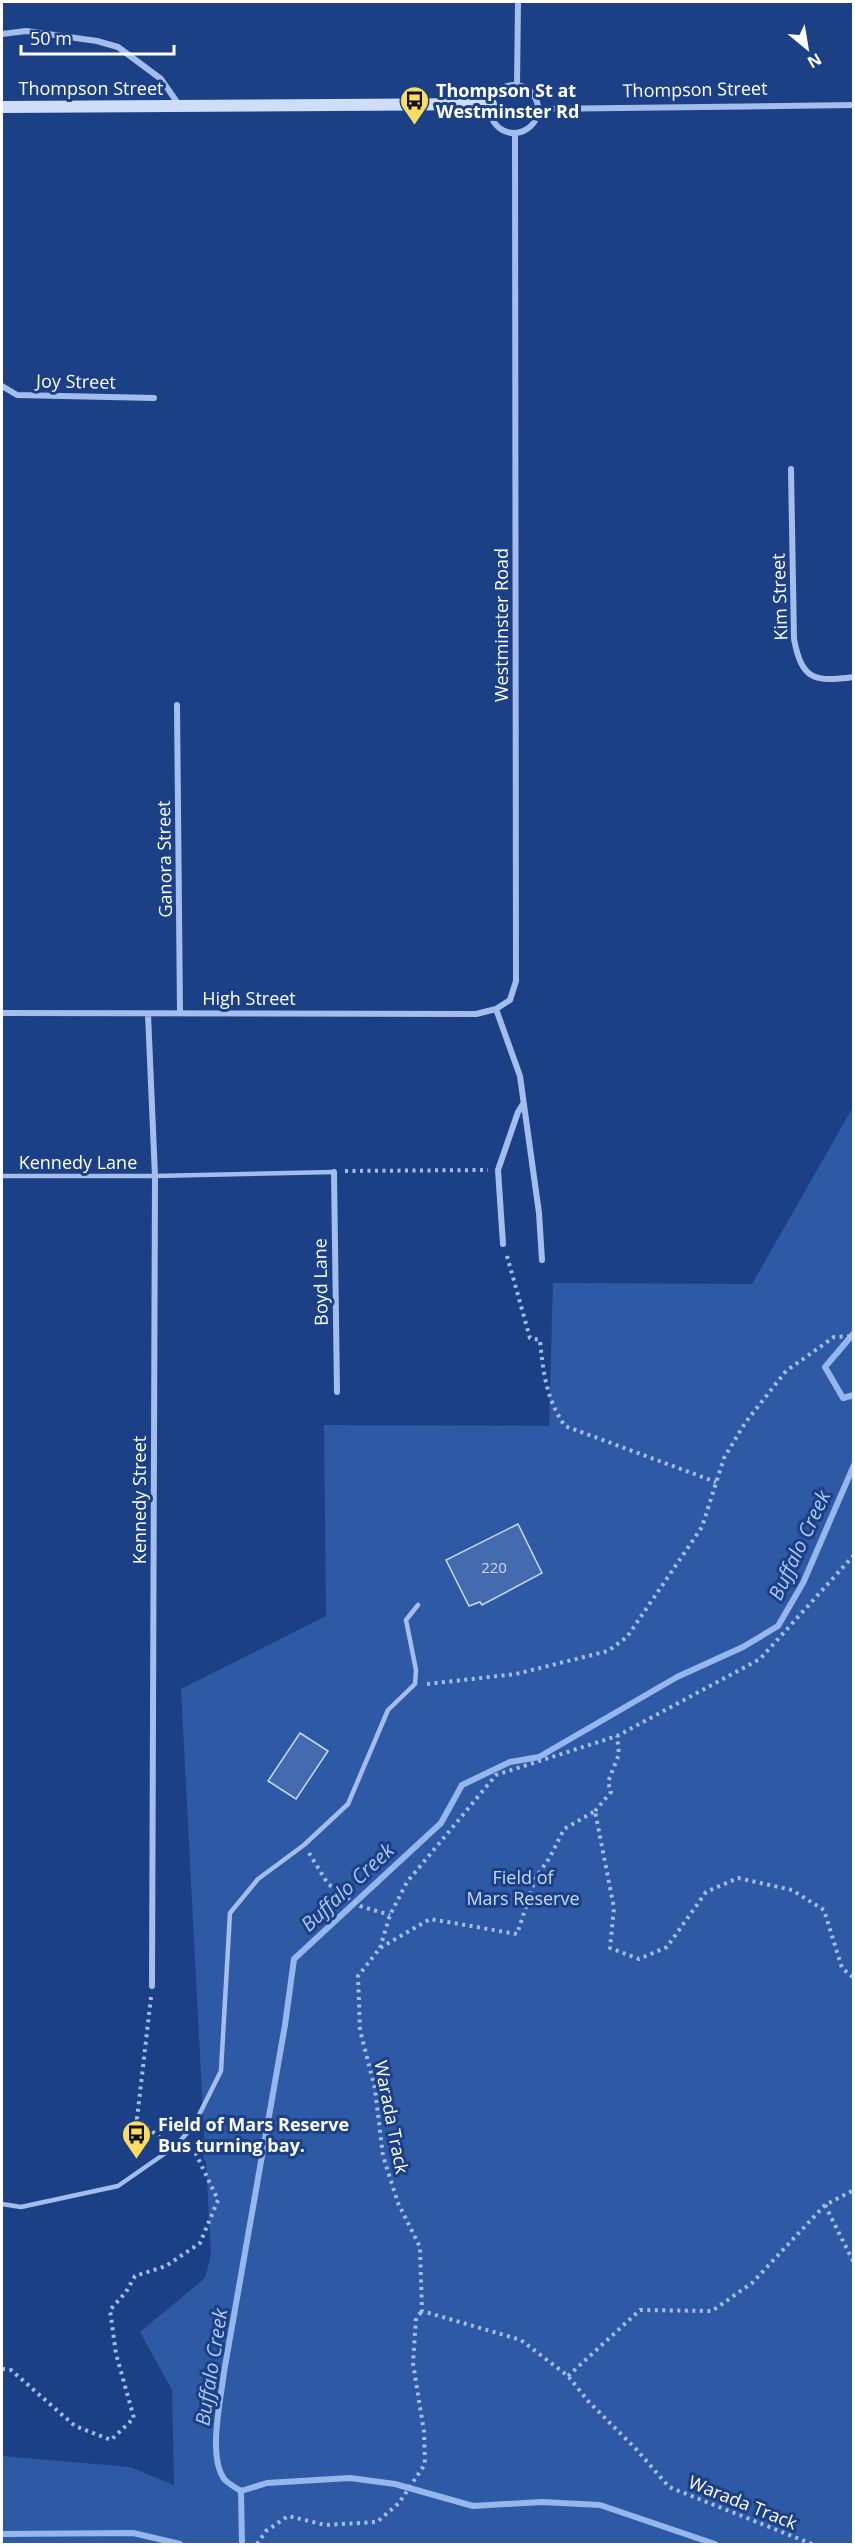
<svg xmlns="http://www.w3.org/2000/svg" width="855" height="2546" font-family="'Open Sans',sans-serif">
	<style>
		.green { fill: #2e59a4 }
		.lines { fill: none; stroke-linecap: round; stroke-linejoin: round }
		.stream { stroke: #96b7ee; stroke-width: 6 }
		.building { fill: #446ab0; stroke: #c8daf9; stroke-width: 1.5 }
		.path { stroke: #a3bdec; stroke-width: 4; stroke-dasharray: 3 4.5; stroke-linecap: butt }
		.lane { stroke: #a3bdec; stroke-width: 4.5 }
		.street { stroke: #a3bdec; stroke-width: 6 }
		.secondary { stroke: #cfddf9; stroke-width: 12 }
		.labels { text-anchor: middle; dominant-baseline: central; stroke-width: 6; stroke-linejoin: round; paint-order: stroke }
		.number-label { font-size: 15px; fill: #d0daeb }
		.street-label { font-size: 18px; fill: #fff; stroke: #1b4086 }
		.poi-label { font-size: 18px; font-weight: bold; fill: #fff; stroke: #1b4086; text-anchor: start }
		.park-label { font-size: 18px; fill: #c8daf9; stroke: #1b4086 }
		.water-label { font-size: 20px; font-style: italic; fill: #aec8f3; stroke: #1b4086 }
	</style>
	<rect width="100%" height="100%" fill="#1b4086"/>
	<path class="green" d="M853,1107V2544H2V2456L130,2467L174,2485L172,2390L140,2332L205,2278L211,2255L206,2161L203,2159L205,2152L181,1689L326,1616L324,1425L549,1426L553,1283L752,1284Z"/>
	<g class="lines">
		<path class="stream" d="M854,1333L825,1367L843,1398L854,1395
			M241,2491C236,2488 229,2484 225,2480C207,2458 221,2399 224,2372L285,2025L294,1959L441,1823L462,1785L510,1762L539,1757L677,1677L743,1647L778,1626L803,1583L854,1465
			M241,2491L267,2483L350,2478L395,2484L473,2506L542,2502L600,2505L715,2544
			M241,2491L242,2544
			M2,2534L133,2533L180,2544"/>
	</g>
	<path class="building" d="M518,1524L542,1573L482,1605L480,1602L469,1606L446,1560Z
		M300,1733L328,1751L296,1799L268,1781Z"/>
	<g class="lines">
		<path class="path" d="M345,1171L488,1170
			M507,1256L530,1338L540,1340C543,1371 546,1399 565,1426L716,1482
			M427,1684L516,1674L608,1651L627,1637L702,1527L724,1458L745,1423L786,1371L834,1337L854,1336
			M595,1811L611,1792L608,1782L619,1754L617,1736
			M309,1853L328,1884L360,1906L390,1915
			M380,1948L390,1915L407,1882L496,1775L617,1736L760,1659L854,1555
			M151,1997L137,2119L164,2141
			M825,2205L854,2263
			M2,2369L11,2370L75,2426L111,2440L134,2418L116,2354L110,2310L126,2292L135,2276L166,2266L200,2243L218,2200L196,2154L186,2149
			M568,2376L640,2310L712,2311L752,2283L825,2205L854,2190
			M257,2544L266,2531L288,2516L325,2525L377,2522L399,2503L425,2464L424,2432L413,2363L416,2318L422,2311
			M812,2544L669,2487L636,2449L588,2401L568,2376L521,2340L422,2311L420,2247L398,2203L383,2156L375,2089L360,2030L358,1976L380,1948L430,1919L517,1934L535,1879L550,1857L564,1829L595,1811L614,1908L610,1948L639,1959L667,1947L706,1892L738,1878L792,1890L824,1910L842,1968L854,1978"/>
		<path class="lane" d="M2,1176H155L334,1172
			M2,2204L21,2207L118,2186L177,2145L195,2123L221,2071L230,1913L258,1879L304,1845L348,1804L388,1710L415,1684L416,1670L406,1620L418,1605"/>
		<path class="street" d="M2,34L26,31L97,41L118,47L161,79L179,105
			M517,85L518,2
			M490 109a24 24 0 1 1 48 0a24 24 0 1 1-48 0Z
			M538,109L854,105
			M2,386L17,395L154,398
			M791,469L794,639C802,681 815,682 854,677
			M177,705L180,1013
			M496,1009L520,1076L539,1213L542,1260
			M2,1013L476,1014L496,1009L510,1000L516,981L515,133
			M148,1014L155,1176L152,1986
			M334,1172L337,1392
			M503,1244L498,1170L518,1112L523,1104"/>
		<path class="secondary" d="M2,107L491,104"/>
	</g>
	<defs>
		<symbol id="bus-pin" viewBox="-11 -11 22 30"><path d="M0 17L-7.5 6A9.5 9.5 0 1 1 7.5 6Z" fill="#fddd5f" stroke="#1b4086"/><path d="M-5-6H5V4H4V6H2V4H-2V6H-4V4H-5ZM-3.5-4V0h7V-4ZM-3.5 1.2v1.5H-2V1.2ZM2 1.2v1.5H3.5V1.2Z" fill="#111"/></symbol>
	</defs>
	<g fill-rule="evenodd">
		<use href="#bus-pin" x="398" y="84" width="33" height="45"/>
		<use href="#bus-pin" x="120" y="2118" width="33" height="45"/>
	</g>
	<g class="labels">
		<g class="number-label">
			<text x="494" y="1567">220</text>
		</g>
		<g class="street-label">
			<text x="91" y="88">Thompson Street</text>
			<text transform="translate(695 89) rotate(-1)">Thompson Street</text>
			<text transform="translate(76 381) rotate(1)">Joy Street</text>
			<text transform="translate(779 597) rotate(-92)">Kim Street</text>
			<text transform="translate(501 625) rotate(-90)">Westminster Road</text>
			<text transform="translate(164 859) rotate(-91)">Ganora Street</text>
			<text x="249" y="998">High Street</text>
			<text x="78" y="1162">Kennedy Lane</text>
			<text transform="translate(320 1282) rotate(-91)">Boyd Lane</text>
			<text transform="translate(139 1500) rotate(-90)">Kennedy Street</text>
			<text transform="translate(392 2117) rotate(79)">Warada Track</text>
			<text transform="translate(743 2502) rotate(22)">Warada Track</text>
		</g>
		<g class="poi-label">
			<text x="436" y="90">Thompson St at<tspan x="436" dy="21">Westminster Rd</tspan></text>
			<text x="158" y="2124">Field of Mars Reserve<tspan x="158" dy="21">Bus turning bay.</tspan></text>
		</g>
		<g class="park-label">
			<text x="523" y="1877">Field of<tspan x="523" dy="21">Mars Reserve</tspan></text>
		</g>
		<g class="water-label">
			<text transform="translate(799 1545) rotate(-65)">Buffalo Creek</text>
			<text transform="translate(347 1887) rotate(-43)">Buffalo Creek</text>
			<text transform="translate(211 2367) rotate(-81)">Buffalo Creek</text>
		</g>
	</g>
	<rect width="855" height="2546" fill="none" stroke="#ffffff" stroke-width="6"/>
	<g transform="translate(807 48) rotate(150)" stroke="#1b4086" stroke-width="4.5" paint-order="stroke">
	<path d="M0-4.5L10 22L0 15L-10 22Z" fill="#ffffff"/>
	<text y="-9" font-size="16" font-weight="bold" text-anchor="middle" fill="#ffffff">N</text>
	</g>
	<path d="M21 45v9h153v-9" fill="none" stroke="#ffffff" stroke-width="3"/>
	<text x="30" y="45" font-size="18" fill="#ffffff" stroke="#1b4086" stroke-width="4.5" paint-order="stroke">50 m</text>
</svg>
